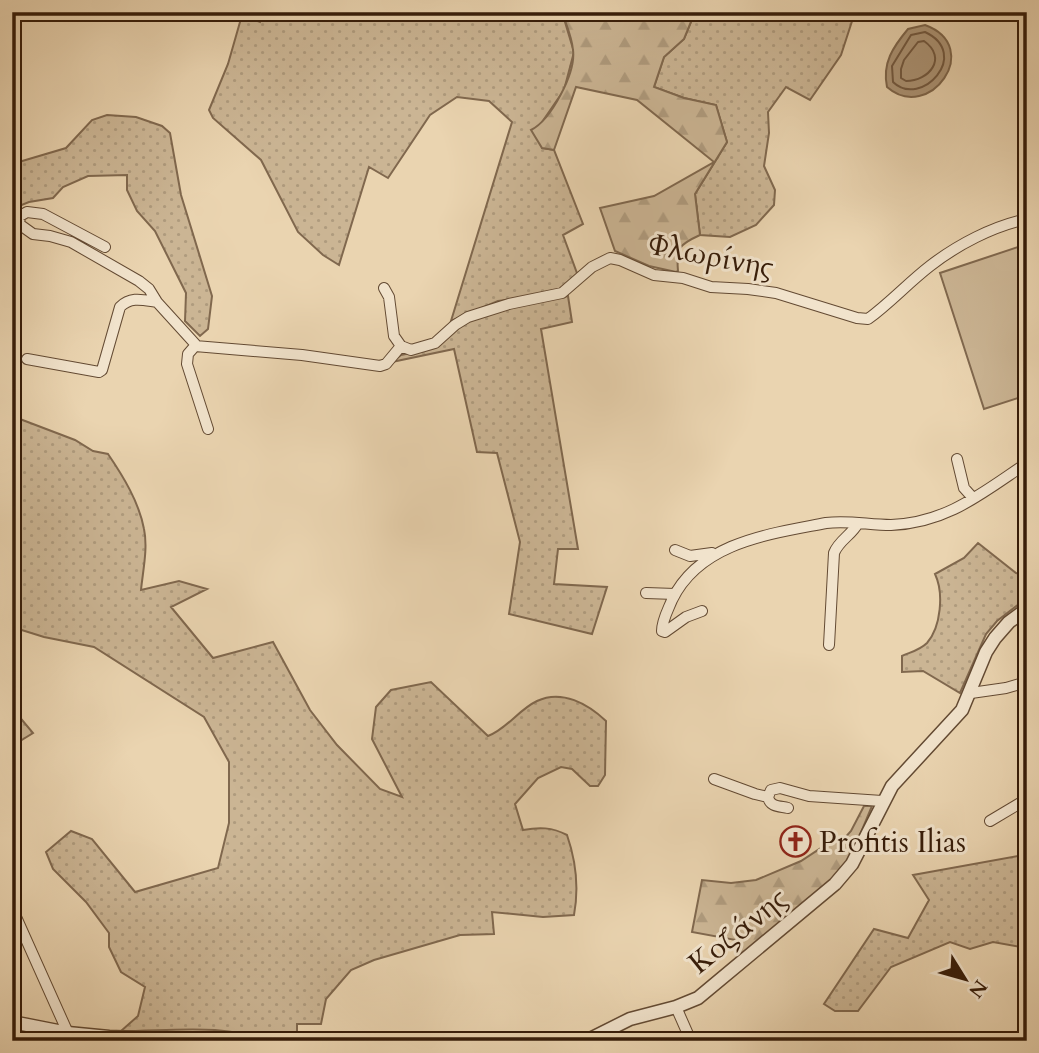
<svg xmlns="http://www.w3.org/2000/svg" width="1039" height="1053" font-family="Cardo,serif">
	<style>
		.green { fill: url(#green-dots); stroke: #80684e; stroke-width: 2 }
		.forest { fill: url(#forest-firs); stroke: #80684e; stroke-width: 2 }
		.pitch { fill: #cbb594; stroke: #80684e; stroke-width: 2 }
		.water { fill: #ad9577; stroke: #7d654b; stroke-width: 2 }
		.lines { fill: none; stroke-linecap: round; stroke-linejoin: round }
		.shore { stroke: #725840; stroke-width: 2 }
		.minor-casing { stroke: #634a33; stroke-width: 12 }
		.tertiary-casing { stroke: #634a33; stroke-width: 15 }
		.minor { stroke: #f1e3cc; stroke-width: 10 }
		.tertiary { stroke: #f1e3cc; stroke-width: 12 }
		.labels { text-anchor: middle; dominant-baseline: central; stroke-width: 6; stroke-linejoin: round; paint-order: stroke }
		.street-label { font-size: 30px; fill: #361c09; stroke: #f1e3cc }
		.poi-label { font-size: 30px; fill: #361c09; stroke: #f1e3cc; text-anchor: start }
	</style>
	<defs>
		<pattern id="green-dots" width="8" height="8" patternUnits="userSpaceOnUse" patternTransform="scale(1.75)"><rect width="8" height="8" fill="#cbb594"/><path d="M2 2h.1M6 6h.1" fill="none" stroke="#af9b7e" stroke-width="1.8" stroke-linecap="round"/></pattern>
		<pattern id="forest-firs" width="22" height="20" patternUnits="userSpaceOnUse" patternTransform="scale(1.75)"><rect width="22" height="20" fill="#cbb594"/><path d="M5 1l3.5 6h-7zM16 11l3.5 6h-7z" fill="#af9b7e"/></pattern>
	</defs>
	<rect width="100%" height="100%" fill="#ead4b0"/>
	<filter id="stains"><feTurbulence type="fractalNoise" baseFrequency=".00286" numOctaves="4"/><feColorMatrix values="0 0 0 0 .2 0 0 0 0 .09 0 0 0 0 .02 0 0 0 .5 -.17"/></filter>
	<radialGradient id="worn" r=".72"><stop offset=".6" stop-color="#630" stop-opacity="0"/><stop offset="1" stop-color="#630" stop-opacity=".3"/></radialGradient>
	<path class="green" d="M264,12H562L574,52L564,90L540,125L542,148L554,150L583,224L563,235L578,276L564,287L550,294L498,301L451,321L512,122L489,101L457,97L430,115L388,178L369,167L339,265L323,255L298,232L261,160L213,118L209,110L228,64L242,15L260,22Z
		M695,12H855L841,55L810,100L786,87L768,112L769,133L764,166L775,190L774,205L756,225L730,237L700,235L695,194L727,142L716,105L684,98L654,87L664,57L684,39Z
		M107,115L136,117L162,126L170,133L181,195L212,296L208,329L200,336L185,321L186,293L155,231L137,211L127,190V175L88,176L63,187L53,198L29,202L14,208L12,211V164L66,148L92,120Z
		M568,296L572,322L541,329L578,549H558L554,584L607,587L592,634L509,614L520,542L497,453L477,452L454,349L392,362L401,355L429,349L456,326L499,310Z
		M12,416L75,440L93,451L108,454C123,476 139,502 144,529C148,548 143,570 141,590L179,581L207,589L171,607L213,658L273,642L310,710L337,745L380,789L402,797L372,739L376,707L391,690L431,682L488,736C507,729 518,710 537,701C562,689 588,704 606,721L605,775L598,786H590L572,769L561,767L538,778L515,804L523,830C539,827 552,827 567,835C576,861 579,888 574,915L543,917L492,912L494,934L460,935L374,960L351,970L326,999L321,1024H297V1041C270,1041 243,1032 215,1030C184,1028 152,1031 121,1031L138,1016L145,987L121,972L109,947V933L86,902L53,869L46,852L71,831L92,839L135,892L218,868L229,823V762L204,717L94,647L44,637L12,627Z
		M978,543L1016,573L1027,575V591L1024,600L997,621L986,634L960,693L923,671L902,672V656C911,652 920,650 927,643C941,627 944,593 935,574L964,558Z
		M12,708L33,733L12,746Z
		M1018,856L1027,859V948L993,942L970,949L950,942L891,967L858,1011H835L824,1004L874,929L908,938L929,900L913,875Z"/>
	<path class="forest" d="M562,12H695L684,39L664,57L654,87L684,98L716,105L727,142L695,194L700,235C678,245 676,248 678,271L676,272L649,266L615,251L600,208L654,196L714,162L637,100L576,87L554,150L542,148L531,130C551,120 576,73 573,50C572,37 566,24 562,12Z
		M864,806H872L850,859L839,876L739,959L736,940L692,932L702,880L731,883L756,880L801,861L824,846L843,840L851,831Z"/>
	<path class="pitch" d="M1027,244V395L984,409L940,273Z"/>
	<path class="water" d="M925,25C985,47 929,124 887,87C882,63 893,47 908,29Z"/>
	<g class="lines">
		<path class="shore" d="M925,32C972,54 921,109 893,82L892,66L911,35Z
			M918,42L924,41C948,58 929,81 906,81L901,78V69L904,60Z"/>
		<defs>
			<path id="minor" d="M105,247L43,214L27,212L20,216L19,224L33,234L50,236L71,242L139,281L149,289L157,302L197,346
				M384,288L389,297L394,336L401,346L411,350L435,343L455,325L468,317L509,304L562,293L592,267L610,258L620,260L654,275L683,278L711,287L748,289L776,293L857,318L868,319C890,303 908,283 930,266C957,245 993,226 1027,219
				M27,359L99,372L102,370L120,307C131,296 143,300 157,302
				M208,429L187,364L188,354L195,346L302,355L380,366L386,364L401,346
				M957,459L964,488L973,498
				M675,550L690,556L712,553
				M646,593L675,594
				M702,611L686,617L665,632L662,631C662,620 668,610 672,600C700,542 770,534 826,523C848,520 869,525 891,525C947,523 982,493 1027,463
				M829,645L834,553C839,540 852,535 858,523
				M971,693L1006,688L1027,682
				M714,779L755,794L768,797
				M788,808C779,806 770,807 768,797L771,790L780,788L809,796L882,801
				M990,821L1027,799
				M12,908L68,1033
				M676,1007L691,1041"/>
			<path id="tertiary" d="M12,1022L68,1033L109,1037L224,1041
				M586,1041L630,1019L676,1007L698,998L835,884L852,864L892,786L962,710L986,652L995,638L1009,622L1027,609"/>
		</defs>
		<use href="#minor" class="minor-casing"/>
		<use href="#tertiary" class="tertiary-casing"/>
		<use href="#minor" class="minor"/>
		<use href="#tertiary" class="tertiary"/>
	</g>
	<defs>
		<symbol id="church-ring" viewBox="-11 -11 22 22"><circle r="9.5" fill="#f1e3cc" stroke="#8f2418" stroke-width="1.5"/><path d="M-1.2-6h2.4v3.5h3.3v2.4h-3.3V6h-2.4V-.1h-3.3v-2.4h3.3Z" fill="#8f2418"/></symbol>
	</defs>
	<g fill-rule="evenodd">
		<use href="#church-ring" x="778" y="824" width="35" height="35"/>
	</g>
	<g class="labels">
		<g class="street-label">
			<text transform="translate(711 256) rotate(11)">Φλωρίνης</text>
			<text transform="translate(738 931) rotate(-39)">Κοζάνης</text>
		</g>
		<g class="poi-label">
			<text x="819" y="842">Profitis Ilias</text>
		</g>
	</g>
	<rect width="1039" height="1053" fill="none" stroke="#ead4b0" stroke-width="42"/>
	<rect x="14" y="14" width="1011" height="1025" fill="none" stroke="#361c09" stroke-width="3.5"/>
	<rect x="21" y="21" width="997" height="1011" fill="none" stroke="#361c09" stroke-width="2"/>
	<g transform="translate(965 979) rotate(127)" stroke="#f1e3cc" stroke-width="5" paint-order="stroke">
	<path d="M0-5L12 26L0 18L-12 26Z" fill="#361c09"/>
	<text y="-10" font-size="19" font-weight="bold" text-anchor="middle" fill="#361c09">N</text>
	</g>
	<rect width="100%" height="100%" filter="url(#stains)"/>
	<rect width="100%" height="100%" fill="url(#worn)"/>
</svg>
